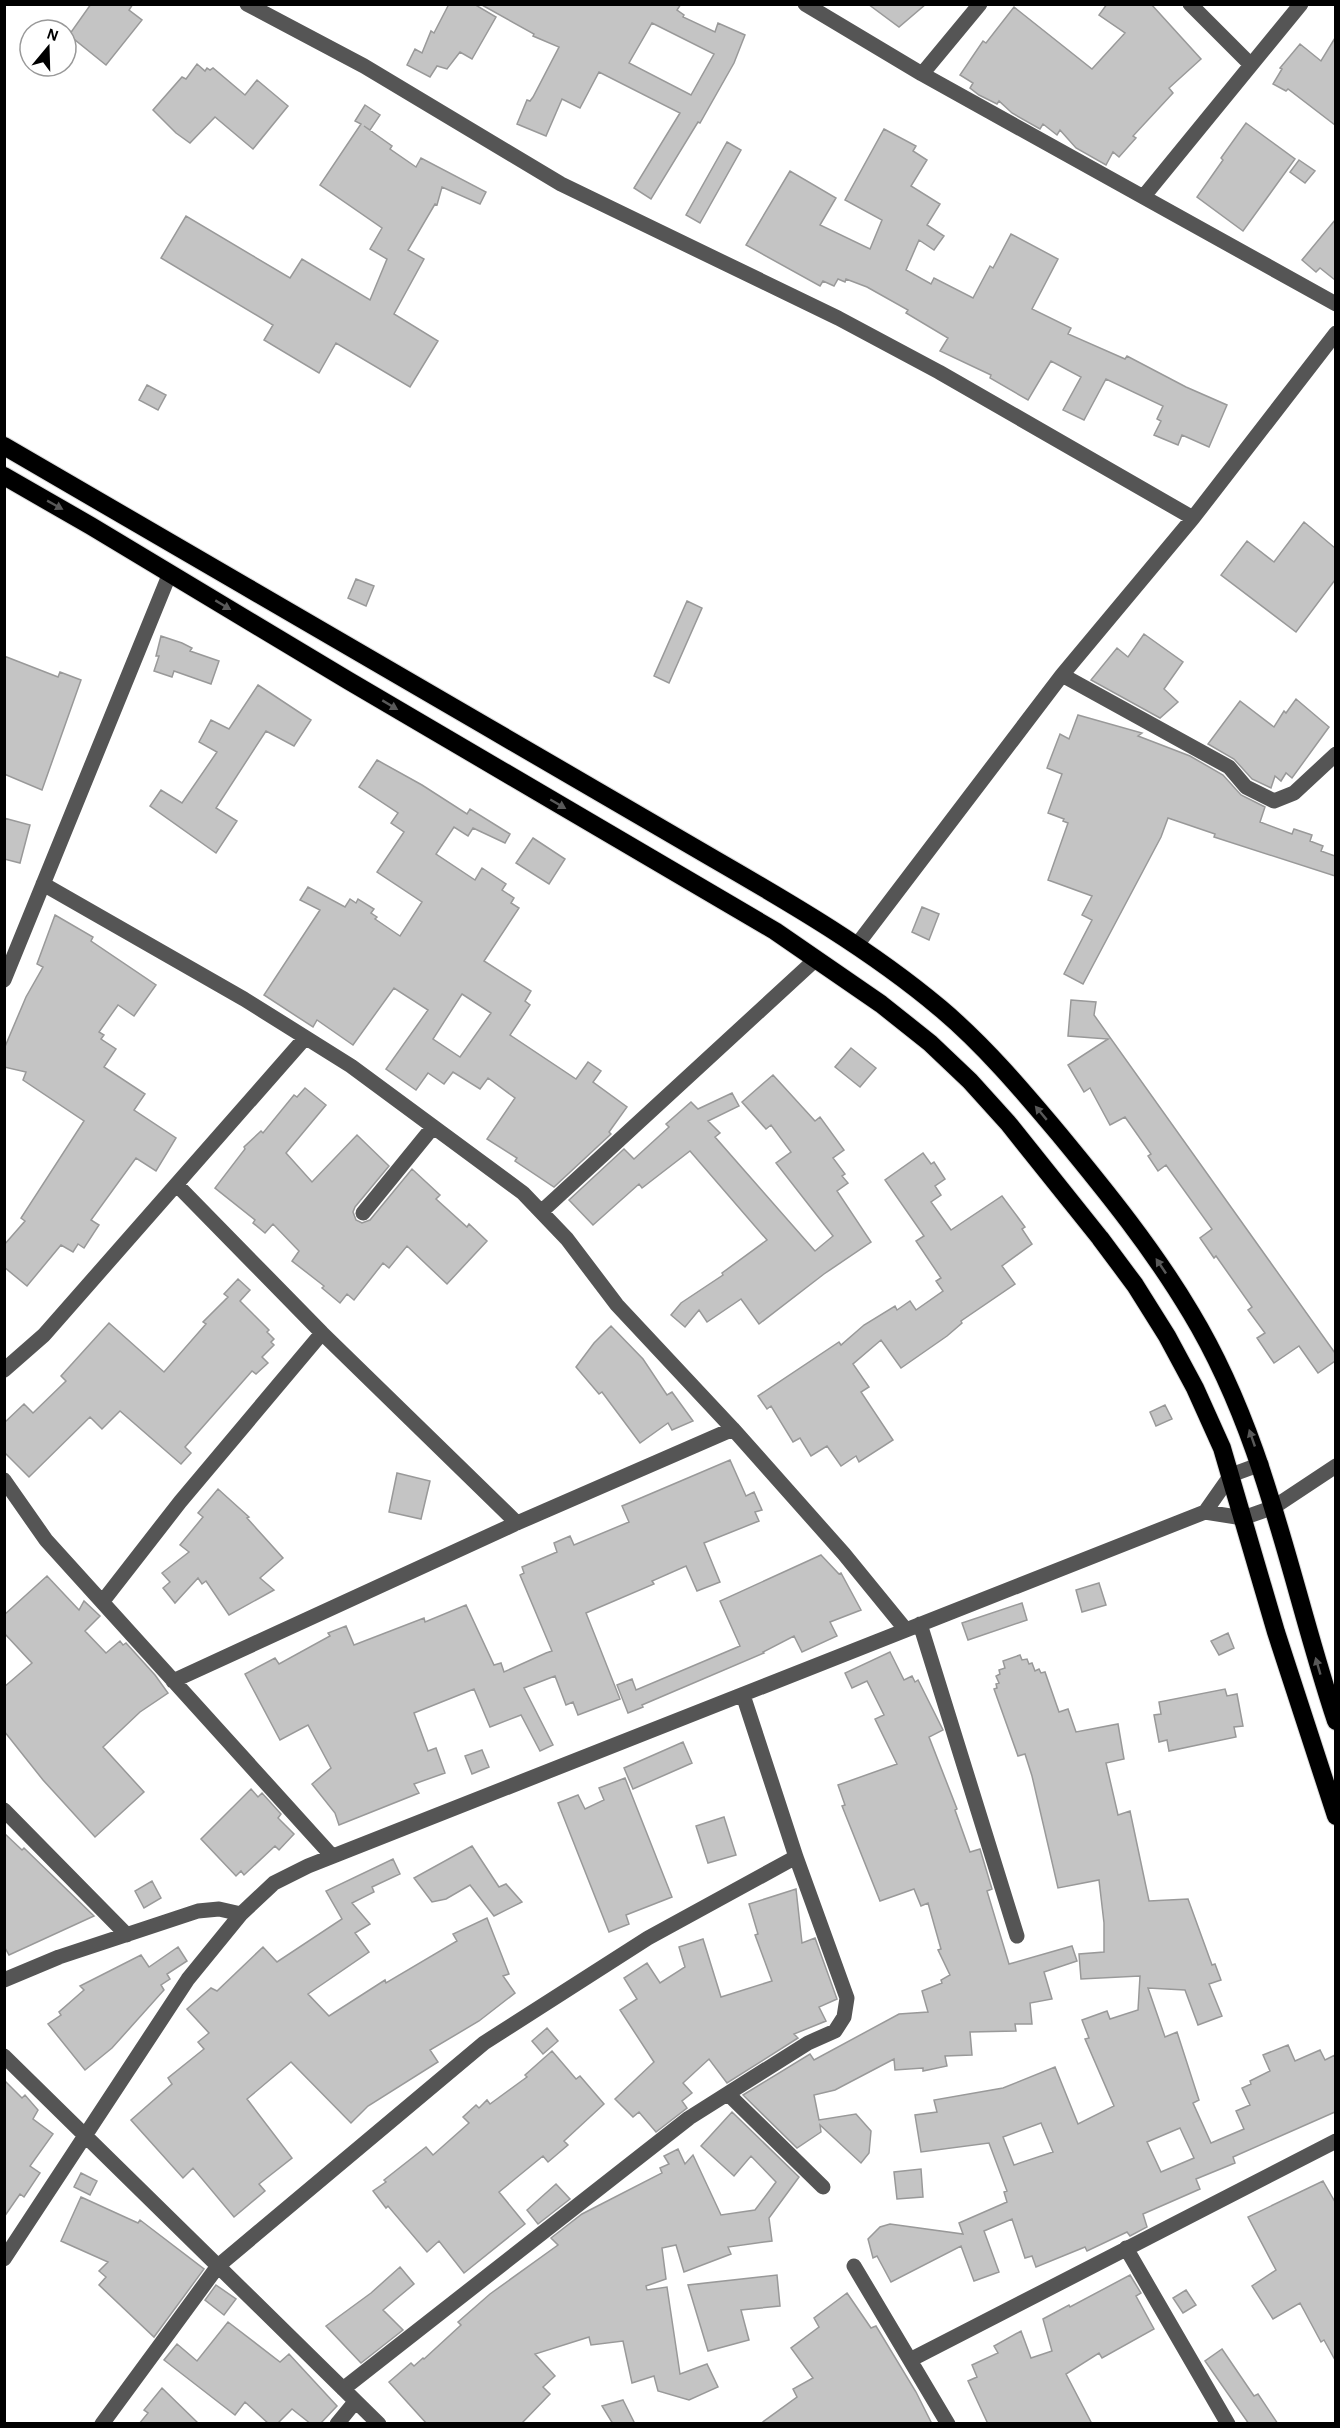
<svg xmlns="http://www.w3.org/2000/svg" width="1340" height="2428" font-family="'Alegreya Sans',sans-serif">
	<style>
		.building { fill: #c4c4c4; stroke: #999; stroke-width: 1.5; fill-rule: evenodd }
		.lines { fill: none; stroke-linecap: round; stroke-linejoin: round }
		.highway-casing { stroke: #dbdbdb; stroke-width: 20 }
		.minor { stroke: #555; stroke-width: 15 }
		.highway { stroke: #000; stroke-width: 18 }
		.oneway { fill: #595959 }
	</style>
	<rect width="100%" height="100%" fill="#fff"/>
	<path class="building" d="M91,4H133L129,10L142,20L106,65L69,35Z
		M449,4H474L496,17L472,59L460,52L447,69L437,66L430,77L407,65L415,49L422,53L431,31L434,33Z
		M480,4H681L677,10L684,15L683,17L715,32L718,23L745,35L734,63L700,123L698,122L651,199L634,188L680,113L599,72L580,108L562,99L546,136L517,124L527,100L530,101L533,97L559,47L533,36L534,34ZM652,23L714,54L691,95L629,63Z
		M868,4H926L899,27Z
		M1107,4H1151L1201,59L1169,88L1173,93L1133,136L1136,138L1119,157L1113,152L1106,165L1076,148L1060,130L1057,135L1043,124L1040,129L1012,113L999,101L997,104L979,95L970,88L973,83L960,75L983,41L986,43L1014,7L1092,69L1125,33L1099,15Z
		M1335,38V125L1288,89L1286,91L1273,84L1282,69L1280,68L1300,44L1321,61Z
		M197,64L205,71L207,68L210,70L213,68L245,95L257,80L288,106L253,149L215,117L190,143L176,133L153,110L182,77L186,79Z
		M365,105L380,115L370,130L364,126L392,146L390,149L416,167L421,158L486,192L480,204L442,187L437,205L435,204L408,250L424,259L394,314L438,341L410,387L336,343L319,373L264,340L273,325L161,258L186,216L290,278L302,259L370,300L387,259L370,249L382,228L320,185L361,124L355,121Z
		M1246,123L1295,159L1243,231L1197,197L1223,160L1221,158Z
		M884,129L916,146L913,151L927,160L911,186L940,204L927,225L944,236L934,250L919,240L906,270L931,284L934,278L973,298L990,266L993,268L1011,234L1058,259L1032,309L1071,328L1068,334L1125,359L1127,356L1186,387L1227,405L1209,447L1182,435L1178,445L1154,435L1161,421L1157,419L1163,406L1106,379L1084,420L1063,410L1081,377L1051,361L1028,400L990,378L991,375L940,351L948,338L906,313L908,310L867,287L846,279L845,282L838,279L834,286L823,281L820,286L746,245L790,171L836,198L820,225L870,249L882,220L845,200Z
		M727,142L741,150L700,223L686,215Z
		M1299,160L1315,171L1305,183L1290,172Z
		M1335,220V280L1320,268L1316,272L1302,260Z
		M147,385L166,395L158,410L139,400Z
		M1304,522L1335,548V580L1296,632L1221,575L1247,541L1274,562Z
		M356,579L374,586L366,606L348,598Z
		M687,601L702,608L669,683L654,676Z
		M1144,634L1183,662L1164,689L1178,702L1160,718L1091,680L1117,648L1128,657Z
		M161,636L182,643L192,648L190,651L219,661L211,684L174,671L172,677L154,671L159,656H156Z
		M4,656L58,677L60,672L81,680L42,790L4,774Z
		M258,685L311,720L294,746L266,731L216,808L237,821L216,853L150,806L161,790L182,803L217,752L199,742L211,720L229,729Z
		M1296,699L1329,727L1292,778L1286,773L1281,781L1275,776L1271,788L1252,779L1234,759L1208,744L1240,701L1274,727L1284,711L1286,713Z
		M1078,715L1142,733L1138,736L1190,756L1223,775L1241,795L1265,807L1260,822L1292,834L1294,829L1312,835L1310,841L1323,846L1321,851L1335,856V876L1214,837L1215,834L1168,818L1161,837L1083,984L1064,974L1092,920L1082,915L1092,896L1048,880L1068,823L1063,821L1064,819L1048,813L1062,774L1047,768L1060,734L1069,739Z
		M377,760L422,785L467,814L470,809L510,834L505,843L473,828L468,836L454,827L436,854L475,880L482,868L506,884L502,890L514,898L511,903L519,908L484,961L531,991L525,1001L530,1005L510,1035L576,1079L588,1062L601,1071L593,1082L627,1107L609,1132L611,1134L554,1187L515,1161L517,1158L487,1139L515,1098L488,1078L480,1089L453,1072L444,1084L428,1073L416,1090L386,1069L428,1010L394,988L353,1045L317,1020L313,1027L264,995L320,910L300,900L308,887L345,907L350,899L356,903L358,899L374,909L371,913L377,917L375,919L400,936L422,902L377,872L404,832L391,823L398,813L359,787ZM462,994L491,1013L460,1057L433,1039Z
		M4,818L30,825L20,863L4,859Z
		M533,838L565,859L549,884L516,863Z
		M922,907L939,914L929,940L912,932Z
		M55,915L93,937L91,941L156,985L134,1016L118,1005L99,1032L104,1035L101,1039L116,1049L104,1067L145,1094L134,1110L176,1138L156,1171L136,1158L91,1220L99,1225L84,1248L78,1244L73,1252L61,1245L27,1286L4,1267V1245L25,1221L21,1218L84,1121L23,1080L26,1072L4,1067V1049L26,997L43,967L37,964Z
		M1071,1000L1096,1002L1094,1015L1335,1353V1361L1318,1373L1299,1346L1274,1363L1257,1338L1265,1333L1248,1310L1252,1307L1216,1256L1214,1258L1200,1238L1212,1229L1166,1165L1158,1171L1148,1156L1151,1154L1125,1117L1110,1125L1090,1088L1084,1092L1068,1065L1108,1039L1068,1036Z
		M851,1048L876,1068L860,1087L835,1067Z
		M773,1075L815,1121L820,1117L844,1150L833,1158L845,1174L842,1176L848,1183L837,1191L871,1242L824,1274L759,1324L741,1299L707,1322L699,1310L685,1327L671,1315L681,1303L723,1275L722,1273L767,1240L690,1151L642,1188L639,1184L593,1225L569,1200L624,1149L634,1159L669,1127L666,1124L691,1102L698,1109L732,1093L739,1106L708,1121L720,1133L715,1137L815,1251L833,1236L776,1163L791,1152L771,1125L766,1129L742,1102Z
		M305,1088L326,1105L286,1153L312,1182L357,1135L389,1166L355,1207L353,1212L356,1220L362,1223L370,1220L412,1169L440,1195L436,1199L467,1227L469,1224L487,1241L447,1284L407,1246L389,1268L383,1263L354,1300L347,1294L340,1303L322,1288L324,1286L292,1261L299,1251L273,1224L265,1233L253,1223L255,1220L215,1188L245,1149L244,1147L261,1131L263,1133L294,1095L297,1097Z
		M923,1153L931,1164L934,1162L945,1179L935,1186L941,1195L931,1202L951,1230L1002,1196L1025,1227L1022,1229L1032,1244L1002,1266L1015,1284L961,1321L962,1323L947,1336L901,1368L881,1340L853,1364L869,1387L861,1392L893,1440L859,1462L856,1456L841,1466L827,1446L811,1456L800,1438L793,1442L771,1406L767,1409L758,1396L839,1342L841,1345L864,1325L895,1306L897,1310L910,1301L916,1310L943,1291L936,1281L941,1278L916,1241L924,1236L885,1180Z
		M238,1279L250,1290L240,1301L269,1330L267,1332L274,1339L271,1342L274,1345L262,1357L268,1363L256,1374L252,1371L185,1447L191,1453L181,1464L120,1411L102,1429L90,1417L29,1477L4,1452V1423L24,1404L33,1413L66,1381L61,1376L109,1323L164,1372L206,1324L203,1322L228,1297L224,1294Z
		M611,1326L643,1359L667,1395L672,1392L693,1421L672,1430L668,1423L640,1443L602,1392L599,1394L576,1367L594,1343Z
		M1165,1405L1172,1419L1156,1426L1150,1412Z
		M730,1460L746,1496L754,1492L762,1510L755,1512L759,1521L704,1543L720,1582L697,1591L686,1566L652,1581L654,1584L586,1613L620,1699L578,1715L573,1702L566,1705L555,1676L524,1688L553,1745L540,1751L521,1715L490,1727L474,1689L414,1713L428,1751L436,1748L445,1773L414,1784L419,1793L339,1825L335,1813L312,1784L331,1768L308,1725L280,1740L245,1674L275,1658L279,1664L330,1636L328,1633L346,1626L354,1645L424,1618L425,1622L466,1605L494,1665L501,1663L504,1672L546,1653L552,1651L520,1575L524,1573L522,1567L557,1552L554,1543L570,1536L574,1545L629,1522L622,1506Z
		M397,1473L430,1481L421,1519L389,1512Z
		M218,1489L249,1517L247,1518L283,1558L260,1578L274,1590L229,1615L206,1581L202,1584L198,1578L175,1603L163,1588L170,1582L162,1573L189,1552L180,1545L203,1517L198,1513Z
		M821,1555L839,1574L841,1573L861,1610L830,1622L837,1636L802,1652L794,1636L763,1652L764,1653L642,1705L643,1707L628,1713L617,1685L632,1679L636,1690L740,1646L720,1601Z
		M47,1576L79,1610L84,1601L100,1616L85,1631L106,1653L120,1641L123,1645L126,1643L155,1675L168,1693L140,1712L103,1747L144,1792L95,1837L43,1780L4,1731V1687L32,1663L4,1633V1615Z
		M1099,1583L1106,1605L1082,1612L1076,1590Z
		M1022,1603L1027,1620L968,1640L962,1623Z
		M1228,1633L1234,1648L1219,1655L1211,1641Z
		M890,1652L904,1680L912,1676L915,1682L918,1680L943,1730L929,1737L957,1809L955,1810L970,1852L980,1849L992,1889L987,1891L1009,1964L1072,1946L1077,1961L1044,1972L1052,1999L1030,2003L1032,2024H1015L1016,2031L970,2032L972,2055L945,2056L947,2066L923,2071V2068L895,2070L894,2059L835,2090L814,2095L819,2120L856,2114L871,2131L869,2153L861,2163L820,2125L821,2132L797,2148L743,2095L810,2054L814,2060L899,2014L928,2012L922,1991L942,1983L941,1980L950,1975L938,1950L941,1949L928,1903L921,1906L914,1889L880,1901L842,1806L845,1805L838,1785L897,1764L875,1719L884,1715L867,1681L852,1688L845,1673Z
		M1020,1655L1022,1660L1027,1659L1029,1664L1032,1663L1035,1671L1039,1669L1041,1673L1045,1672L1059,1712L1068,1709L1076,1732L1118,1724L1124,1759L1106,1763L1118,1815L1130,1811L1149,1901L1188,1899L1212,1965L1215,1964L1221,1980L1209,1984L1222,2016L1198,2025L1185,1990L1148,1988L1165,2037L1177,2032L1199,2100L1193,2103L1211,2143L1244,2129L1236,2111L1250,2105L1242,2088L1251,2084L1250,2081L1270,2071L1263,2055L1288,2045L1295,2061L1320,2050L1325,2060L1335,2055V2112L1233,2157L1235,2163L1196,2179L1200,2189L1143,2214L1147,2227L1130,2236L1127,2232L1087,2251L1085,2247L1036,2267L1032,2256L1025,2258L1012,2219L984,2231L999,2272L974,2281L961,2246L891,2282L877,2256L873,2258L868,2239L880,2227L890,2224L963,2234L959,2223L1007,2202L1004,2192L1007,2191L989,2143L921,2152L915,2115L937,2112L934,2100L1003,2088L1055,2067L1078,2124L1114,2106L1085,2039L1089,2038L1082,2020L1107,2011L1110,2019L1138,2010L1140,1976L1081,1979L1079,1954L1104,1952V1923L1099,1880L1058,1888L1032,1776L1025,1754L1018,1756L994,1689L997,1688L996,1684L999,1683L996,1676L1000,1674L999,1670L1005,1668L1003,1661ZM1041,2123L1053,2152L1014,2165L1003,2137ZM1180,2128L1194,2158L1161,2172L1147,2142Z
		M1225,1689L1227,1696L1237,1694L1243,1726L1234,1727L1236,1737L1169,1751L1167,1740L1159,1742L1154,1715L1161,1714L1159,1702Z
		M683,1742L692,1763L633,1789L624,1768Z
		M482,1750L489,1767L472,1774L465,1756Z
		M625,1778L672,1897L626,1915L629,1924L609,1932L558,1803L578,1795L585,1809L604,1800L599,1788Z
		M251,1789L258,1797L262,1793L281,1814L278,1818L294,1834L279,1850L275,1846L244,1875L241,1871L236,1876L201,1839Z
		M724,1817L736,1855L708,1863L696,1826Z
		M4,1833L22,1850L24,1848L94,1916L9,1955L4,1946Z
		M472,1846L499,1887L506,1884L522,1902L494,1916L470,1885L446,1899L432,1902L414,1878Z
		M393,1859L400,1874L372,1887L374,1892L352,1903L370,1924L355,1933L369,1952L308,1994L329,2016L385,1980L386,1983L457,1941L453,1934L487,1918L509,1974L503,1976L515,1993L479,2021L430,2050L438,2062L368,2106L351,2123L291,2062L247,2099L292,2158L259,2184L265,2191L234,2217L193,2168L183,2178L131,2120L172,2084L168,2078L204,2049L198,2042L209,2033L187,2009L211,1988L217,1991L263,1947L277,1962L342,1919L326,1891Z
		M152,1881L161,1898L144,1908L135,1891Z
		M796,1889L802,1943L815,1938L837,1999L819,2007L826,2021L794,2034L798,2038L727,2083L709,2059L683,2083L692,2093L682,2101L687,2108L656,2132L639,2112L633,2117L615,2099L654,2062L620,2010L637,1999L624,1978L647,1963L660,1983L685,1967L679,1947L703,1939L721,1997L772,1981L755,1935L758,1934L749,1904Z
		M178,1947L187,1961L167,1974L170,1979L161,1985L164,1990L112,2048L85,2070L48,2024L61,2015L59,2012L84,1990L80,1986L141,1955L149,1967Z
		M547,2028L558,2041L543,2054L532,2041Z
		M552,2051L576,2079L580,2076L604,2104L564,2141L568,2145L548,2162L543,2156L499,2192L525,2224L464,2273L439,2241L427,2252L388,2206L386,2208L373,2191L386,2182L384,2180L426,2147L433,2155L469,2123L463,2117L476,2105L479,2108L487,2100L490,2104L527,2077L525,2075Z
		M4,2080L22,2098L25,2095L38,2110L33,2119L53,2134L30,2166L40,2173L24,2197L20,2194L4,2217Z
		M732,2112L799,2177L769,2218L772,2241L728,2247L731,2254L684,2272L676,2245L662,2248L666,2279L646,2286L647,2290L667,2287L680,2374L707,2364L718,2387L689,2400L658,2391L654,2376L632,2383L623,2341L591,2345L589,2337L535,2354L555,2376L543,2387L550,2394L521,2424H427L389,2382L411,2363L414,2366L423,2358L424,2359L461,2325L458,2322L490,2294L558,2245L551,2238L582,2214L662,2173L660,2168L669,2164L664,2156L678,2149L685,2164L693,2155L721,2215L755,2210L776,2182L751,2156L734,2176L701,2146Z
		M921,2169L923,2197L897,2199L894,2172Z
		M81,2173L97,2181L90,2195L74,2187Z
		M1323,2181L1335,2202V2360L1324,2340L1321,2342L1300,2303L1273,2319L1252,2286L1276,2270L1248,2217Z
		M556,2184L570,2199L538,2224L527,2210Z
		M81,2197L138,2223L140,2220L204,2269L154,2337L99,2285L106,2277L99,2271L108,2262L61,2241Z
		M400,2267L414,2284L383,2310L403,2330L361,2363L326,2326L371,2293Z
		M777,2275L780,2306L741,2310L749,2340L708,2351L688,2285Z
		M1130,2275L1141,2293L1136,2296L1154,2329L1102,2358L1099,2353L1066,2374L1092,2424H988L968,2381L977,2377L972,2365L998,2353L994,2346L1021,2331L1031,2358L1052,2351L1043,2319L1069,2305L1070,2307Z
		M216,2285L236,2299L224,2315L205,2300Z
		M1186,2290L1196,2305L1183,2313L1173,2298Z
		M847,2293L871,2328L876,2326L916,2392L932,2424H760L797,2397L793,2389L813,2378L791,2348L819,2327L814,2318Z
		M228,2322L280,2362L289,2354L337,2406L320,2424H311L292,2409L277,2424H269L245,2402L235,2415L164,2360L177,2344L197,2361Z
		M1222,2349L1254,2396L1258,2394L1278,2424H1249L1205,2361Z
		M162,2388L199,2424H139L148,2413L144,2410Z
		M623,2400L635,2424H613L602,2406Z"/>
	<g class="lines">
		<defs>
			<path id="highway" d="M4,446C166,539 327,635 489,728C564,772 639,815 714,859C792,904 871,950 940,1008C984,1045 1022,1090 1059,1134C1106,1191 1153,1249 1191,1313C1267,1439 1290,1583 1336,1721
				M4,476L91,526L349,681L775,931L881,1004L930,1043L970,1081L1008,1123L1100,1238L1135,1285L1167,1336L1195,1388L1222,1448L1276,1632L1336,1816"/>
		</defs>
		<use href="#highway" class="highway-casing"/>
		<path class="minor" d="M247,4L364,66L561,184L838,318L939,372L1193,518
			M805,4L922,74L1336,304
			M1190,4L1251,65
			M922,74L980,4
			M1144,196L1301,4
			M1062,675L1229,767L1246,787L1274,801L1294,793L1336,754
			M43,884L244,999L351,1066L523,1193L567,1239L617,1305L733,1429L844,1554L906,1630
			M856,946L1062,675L1193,518L1336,333
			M4,980L170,573
			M177,1185L322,1333L517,1523
			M541,1212L815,960
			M363,1213L433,1127
			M4,1370L44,1335L305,1038
			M4,1480L46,1540L332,1856
			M1205,1512L1231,1475L1261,1464
			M103,1601L180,1502L322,1333
			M920,1624L1017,1936
			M173,1681L517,1523L733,1429
			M4,1810L127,1935
			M4,1980L59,1957L198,1911L219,1909L241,1914
			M4,2056L379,2424
			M728,2094L823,2187
			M1126,2248L1228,2424
			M4,2259L188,1979L241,1914L274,1883L308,1866L1205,1512L1243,1518L1274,1507L1336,1466
			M854,2266L948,2424
			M910,2360L1336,2141
			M343,2389L689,2118L808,2043L835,2031L844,2017L847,1998L796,1857L743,1695
			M102,2424L218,2266L484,2043L648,1938L796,1857
			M337,2424L355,2402"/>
		<use href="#highway" class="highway"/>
	</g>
	<defs><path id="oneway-solid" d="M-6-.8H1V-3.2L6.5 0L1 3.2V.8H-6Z" transform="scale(1.5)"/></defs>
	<g class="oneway">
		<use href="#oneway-solid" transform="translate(55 505) rotate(29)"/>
		<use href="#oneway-solid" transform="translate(223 605) rotate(31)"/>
		<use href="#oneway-solid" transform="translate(390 705) rotate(31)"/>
		<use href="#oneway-solid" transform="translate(558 804) rotate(30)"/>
		<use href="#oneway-solid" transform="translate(1041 1113) rotate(-130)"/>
		<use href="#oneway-solid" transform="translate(1161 1266) rotate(-124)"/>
		<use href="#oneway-solid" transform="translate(1252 1438) rotate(-109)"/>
		<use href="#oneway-solid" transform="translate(1318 1666) rotate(-106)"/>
	</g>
	<rect width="1340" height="2428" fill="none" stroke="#000000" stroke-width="12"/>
	<g transform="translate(48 48) rotate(19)"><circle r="28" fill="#ffffff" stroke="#999999" stroke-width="1.5"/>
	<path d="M0-4.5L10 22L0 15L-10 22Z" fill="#000000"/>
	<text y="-9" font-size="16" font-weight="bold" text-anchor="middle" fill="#000000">N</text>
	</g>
</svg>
